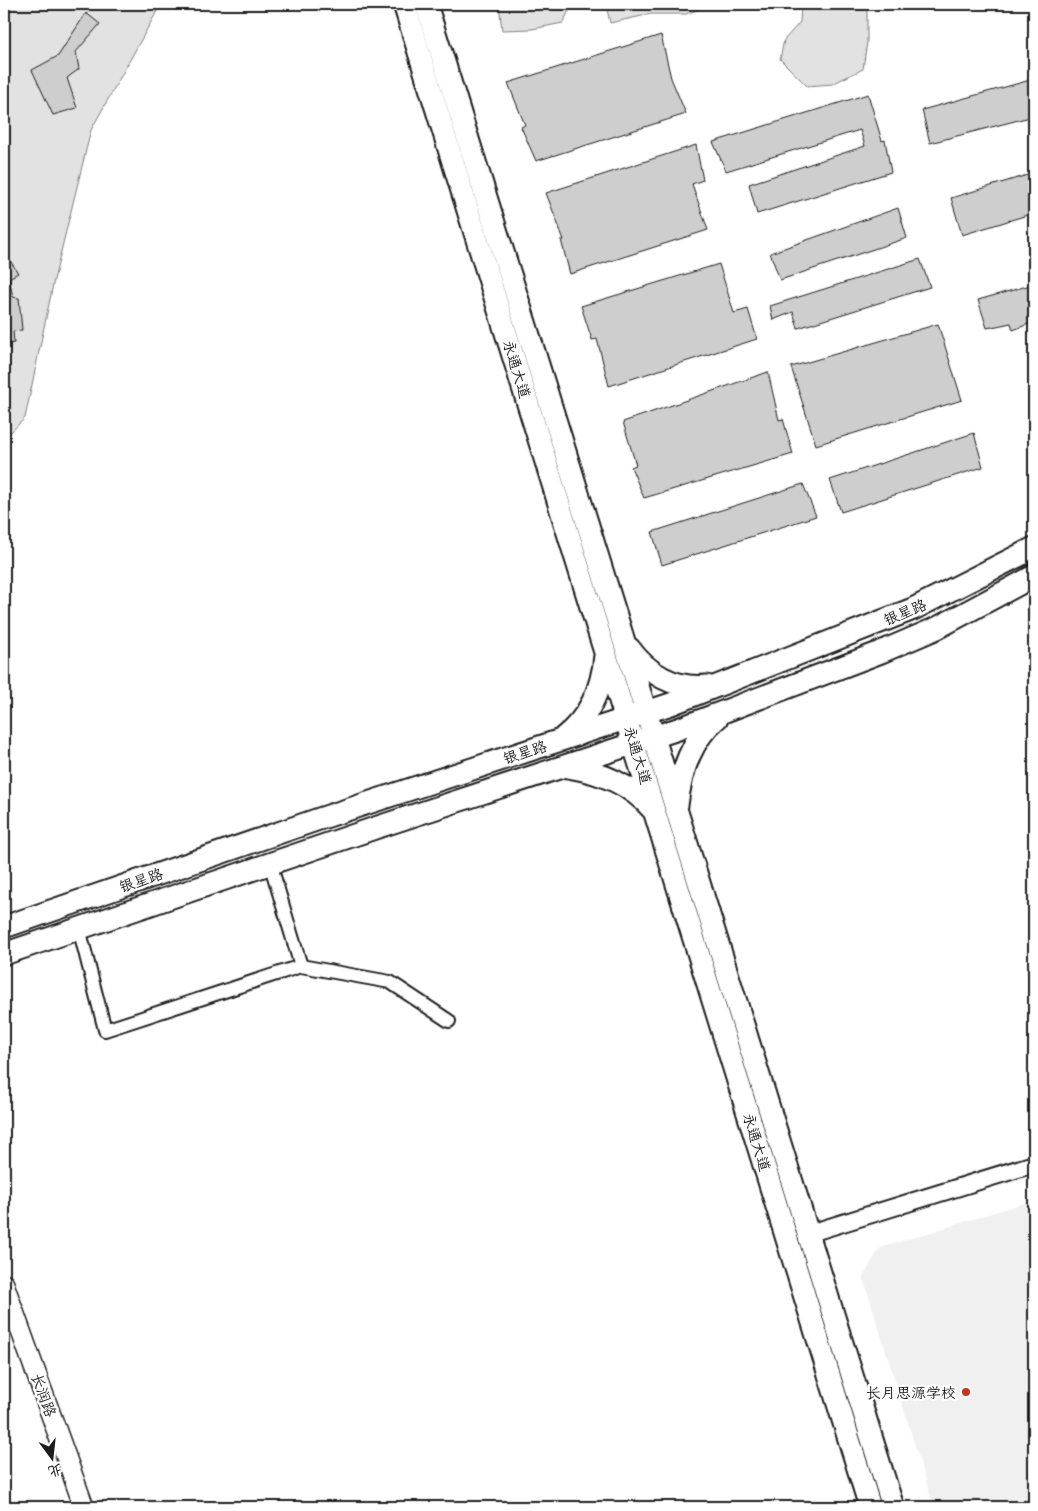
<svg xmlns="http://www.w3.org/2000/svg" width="1038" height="1511" font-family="'Patrick Hand','LXGW WenKai TC',sans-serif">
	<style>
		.built { fill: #f0f0f0 }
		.green { fill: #e2e2e2; stroke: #7f7f7f }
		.building { fill: #cecece; stroke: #1c1c1c }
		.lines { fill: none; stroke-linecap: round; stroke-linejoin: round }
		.minor-casing { stroke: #1c1c1c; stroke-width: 16 }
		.tertiary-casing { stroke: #1c1c1c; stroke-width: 20 }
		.secondary-casing { stroke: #1c1c1c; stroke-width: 22 }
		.primary-casing { stroke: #1c1c1c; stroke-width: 25 }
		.minor { stroke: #fff; stroke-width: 12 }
		.tertiary { stroke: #fff; stroke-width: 16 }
		.secondary { stroke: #fff; stroke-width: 19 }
		.primary { stroke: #fff; stroke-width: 21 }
		.poi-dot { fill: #c8321e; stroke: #fff; stroke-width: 2 }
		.labels { text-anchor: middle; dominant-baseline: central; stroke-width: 4.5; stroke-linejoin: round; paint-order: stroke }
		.street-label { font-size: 15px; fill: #1c1c1c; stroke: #fff }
		.poi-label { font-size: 15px; fill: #1c1c1c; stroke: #fff; text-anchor: end }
	</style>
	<rect width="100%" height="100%" fill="#fff"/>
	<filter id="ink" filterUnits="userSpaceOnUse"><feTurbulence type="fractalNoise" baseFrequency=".02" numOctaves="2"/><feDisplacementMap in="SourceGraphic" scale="10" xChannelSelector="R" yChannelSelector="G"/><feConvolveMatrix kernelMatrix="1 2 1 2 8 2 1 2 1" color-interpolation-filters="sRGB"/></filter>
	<g filter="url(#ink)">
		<path class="built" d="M1034,1200V1507H934L863,1277L880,1248Z"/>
		<path class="green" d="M4,4H161L91,130L54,280L25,418L4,439Z
			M499,4H572L563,23L532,29L502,30Z
			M584,4H713L686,14H651L610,23L607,9Z
			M798,4H869L867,11V42L863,69L832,84L807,86L780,59L784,40L800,22L801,5Z"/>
		<path class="building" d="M86,13L100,24L76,52L79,69L67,78L77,108L53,115L32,70L58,56Z
			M661,35L671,78L686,114L536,161L521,127L525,125L508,83Z
			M1034,79V116L930,143L922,110Z
			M868,94L882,141L885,140L891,172L757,214L749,184L865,146L860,130L726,171L713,142Z
			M696,145L703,180L692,184L708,230L570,274L561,240H564L546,193Z
			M1034,173V213L962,235L951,198Z
			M898,208L907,238L780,280L770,253Z
			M4,251L18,273L9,278L13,297L19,298L22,330L13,331L14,343L4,345Z
			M920,259L930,287L798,328L793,312L773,320L770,306Z
			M719,264L734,313L748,309L757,339L609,386L597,339L592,340L581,306Z
			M1034,284V322L1013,330L1011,323L987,328L978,300Z
			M938,324L962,400L816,445L791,367Z
			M768,372L779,420L783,419L793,454L644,498L631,467L636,465L623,422Z
			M974,433L983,467L841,512L830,480Z
			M803,484L816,516L662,565L652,532Z"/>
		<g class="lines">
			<defs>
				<path id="minor" d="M270,863L301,966
					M79,928L105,1030L301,966L390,982L449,1021"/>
				<path id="tertiary" d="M807,1234L1034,1164"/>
				<path id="secondary" d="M4,1284L84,1507"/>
				<path id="primary" d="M404,4L870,1507
					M426,4L893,1507
					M629,648C647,673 675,690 707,686
					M563,738C589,718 602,688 605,656
					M568,767C603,773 630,784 654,811
					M677,805C681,771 691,739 718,717
					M4,927L319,819L671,704L913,609L1034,548
					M4,954L375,828L678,729L881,652L937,628L1034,576"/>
			</defs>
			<use href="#minor" class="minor-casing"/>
			<use href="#tertiary" class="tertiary-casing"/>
			<use href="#secondary" class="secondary-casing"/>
			<use href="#primary" class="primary-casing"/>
			<use href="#minor" class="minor"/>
			<use href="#tertiary" class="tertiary"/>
			<use href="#secondary" class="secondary"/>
			<use href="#primary" class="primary"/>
		</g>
	</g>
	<circle class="poi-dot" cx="966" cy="1392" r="5"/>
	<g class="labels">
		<g class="street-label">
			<text transform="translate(517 369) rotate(73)">永通大道</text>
			<text transform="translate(905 612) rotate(-23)">银星路</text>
			<text transform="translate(525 752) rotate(-18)">银星路</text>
			<text transform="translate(638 755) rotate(73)">永通大道</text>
			<text transform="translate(141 880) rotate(-19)">银星路</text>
			<text transform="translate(757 1142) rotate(73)">永通大道</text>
			<text transform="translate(44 1395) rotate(70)">长润路</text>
		</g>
		<g class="poi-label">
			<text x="956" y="1392">长月思源学校</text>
		</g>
	</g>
	<rect width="1038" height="1511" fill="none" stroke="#fff" stroke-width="20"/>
	<rect x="10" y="10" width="1018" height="1491" fill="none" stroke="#1c1c1c" stroke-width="2" filter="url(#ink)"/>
	<g transform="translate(52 1458) rotate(165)" stroke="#ffffff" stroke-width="4" paint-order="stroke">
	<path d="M0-4L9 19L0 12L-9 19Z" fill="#1c1c1c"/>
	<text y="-8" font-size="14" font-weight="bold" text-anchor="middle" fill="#1c1c1c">北</text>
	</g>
</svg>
